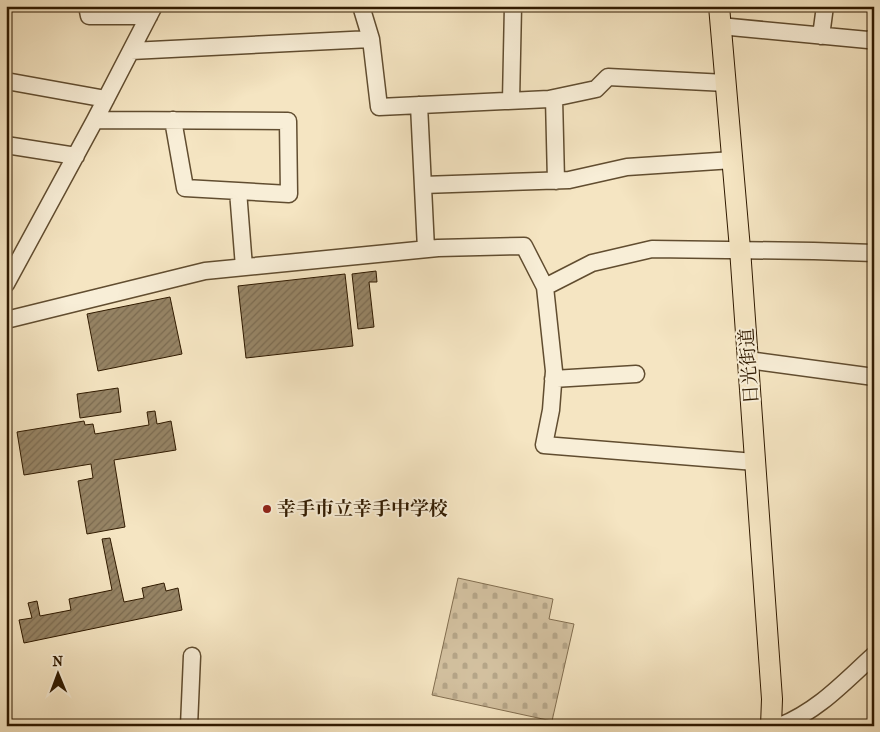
<svg xmlns="http://www.w3.org/2000/svg" width="880" height="732" font-family="'IM FELL French Canon','Noto Serif JP',serif">
	<style>
		.cemetery { fill: url(#cemetery-stones); stroke: #826e50 }
		.building { fill: url(#building-hatch); stroke: #301a00 }
		.lines { fill: none; stroke-linecap: round; stroke-linejoin: round }
		.minor-casing { stroke: #614d30; stroke-width: 19 }
		.major-casing { stroke: #301a00; stroke-width: 22 }
		.minor { stroke: #f8eed7; stroke-width: 16 }
		.major { stroke: #f5e5c2; stroke-width: 20 }
		.poi-dot { fill: #8f2418; stroke: #f8eed7; stroke-width: 2 }
		.labels { text-anchor: middle; dominant-baseline: central; stroke-width: 4; stroke-linejoin: round; paint-order: stroke }
		.street-label { font-size: 19px; fill: #301a00; stroke: #f8eed7 }
		.poi-label { font-size: 19px; font-weight: bold; fill: #301a00; stroke: #f8eed7; text-anchor: start }
	</style>
	<defs>
		<pattern id="cemetery-stones" width="16" height="16" patternUnits="userSpaceOnUse" patternTransform="scale(1.25)"><rect width="16" height="16" fill="#d4c2a1"/><path d="M2 7V4a2 2 0 0 1 4 0v3zM10 15v-3a2 2 0 0 1 4 0v3z" fill="#b6a689"/></pattern>
		<pattern id="building-hatch" width="6" height="6" patternUnits="userSpaceOnUse" patternTransform="scale(1.25)"><rect width="6" height="6" fill="#968465"/><path d="M-1 1l2-2M0 6l6-6M5 7l2-2" fill="none" stroke="#7b6b51"/></pattern>
	</defs>
	<rect width="100%" height="100%" fill="#f5e5c2"/>
	<filter id="stains"><feTurbulence type="fractalNoise" baseFrequency=".004" numOctaves="4"/><feColorMatrix values="0 0 0 0 .2 0 0 0 0 .09 0 0 0 0 .02 0 0 0 .5 -.17"/></filter>
	<radialGradient id="worn" r=".72"><stop offset=".6" stop-color="#630" stop-opacity="0"/><stop offset="1" stop-color="#630" stop-opacity=".3"/></radialGradient>
	<path class="cemetery" d="M458,578L553,599L549,619L574,624L552,721L432,695Z"/>
	<path class="building" d="M376,271L377,282H369L374,327L358,329L352,274Z
		M345,274L353,346L246,358L238,286Z
		M170,297L182,354L98,371L87,314Z
		M118,388L121,412L80,418L77,394Z
		M155,411L157,424L171,421L176,450L114,460L125,527L87,534L78,481L93,478L91,464L24,475L17,432L84,421L85,425L93,424L95,434L149,425L147,412Z
		M110,538L124,602L144,598L142,588L164,583L166,591L178,588L182,610L24,643L19,620L32,618L28,603L37,601L40,616L71,610L69,599L112,590L102,539Z"/>
	<g class="lines">
		<defs>
			<path id="minor" d="M87,6L89,16H149
				M361,6L371,39L379,107L549,99L596,89L608,77L726,83
				M720,26L868,40L874,38
				M821,36L825,6
				M131,51L371,39
				M6,81L106,99
				M554,98L556,181
				M511,101L513,6
				M419,105L426,249
				M95,120L288,121L289,194L185,188L173,120
				M6,145L76,156
				M423,185L569,180L627,167L733,160
				M238,191L244,267
				M6,284L95,120L154,6
				M6,320L205,271L438,248L524,246L545,287
				M748,360L874,377
				M553,379L636,374
				M755,462L544,445L551,410L554,371L545,287L592,263L652,249L814,251L874,253
				M189,726L192,656
				M780,726C819,710 843,683 874,655"/>
			<path id="major" d="M719,6L740,249L772,699L771,726"/>
		</defs>
		<use href="#minor" class="minor-casing"/>
		<use href="#major" class="major-casing"/>
		<use href="#minor" class="minor"/>
		<use href="#major" class="major"/>
	</g>
	<circle class="poi-dot" cx="267" cy="509" r="5"/>
	<g class="labels">
		<g class="street-label">
			<text transform="translate(749 366) rotate(-94)">日光街道</text>
		</g>
		<g class="poi-label">
			<text x="277" y="509">幸手市立幸手中学校</text>
		</g>
	</g>
	<rect width="880" height="732" fill="none" stroke="#f5e5c2" stroke-width="25"/>
	<rect x="8" y="8" width="865" height="717" fill="none" stroke="#301a00" stroke-width="2.5"/>
	<rect x="12" y="12" width="855" height="707" fill="none" stroke="#301a00"/>
	<g transform="translate(58 674) rotate(359)" stroke="#f8eed7" stroke-width="4" paint-order="stroke">
	<path d="M0-4L9 19L0 12L-9 19Z" fill="#301a00"/>
	<text y="-8" font-size="14" font-weight="bold" text-anchor="middle" fill="#301a00">N</text>
	</g>
	<rect width="100%" height="100%" filter="url(#stains)"/>
	<rect width="100%" height="100%" fill="url(#worn)"/>
</svg>
